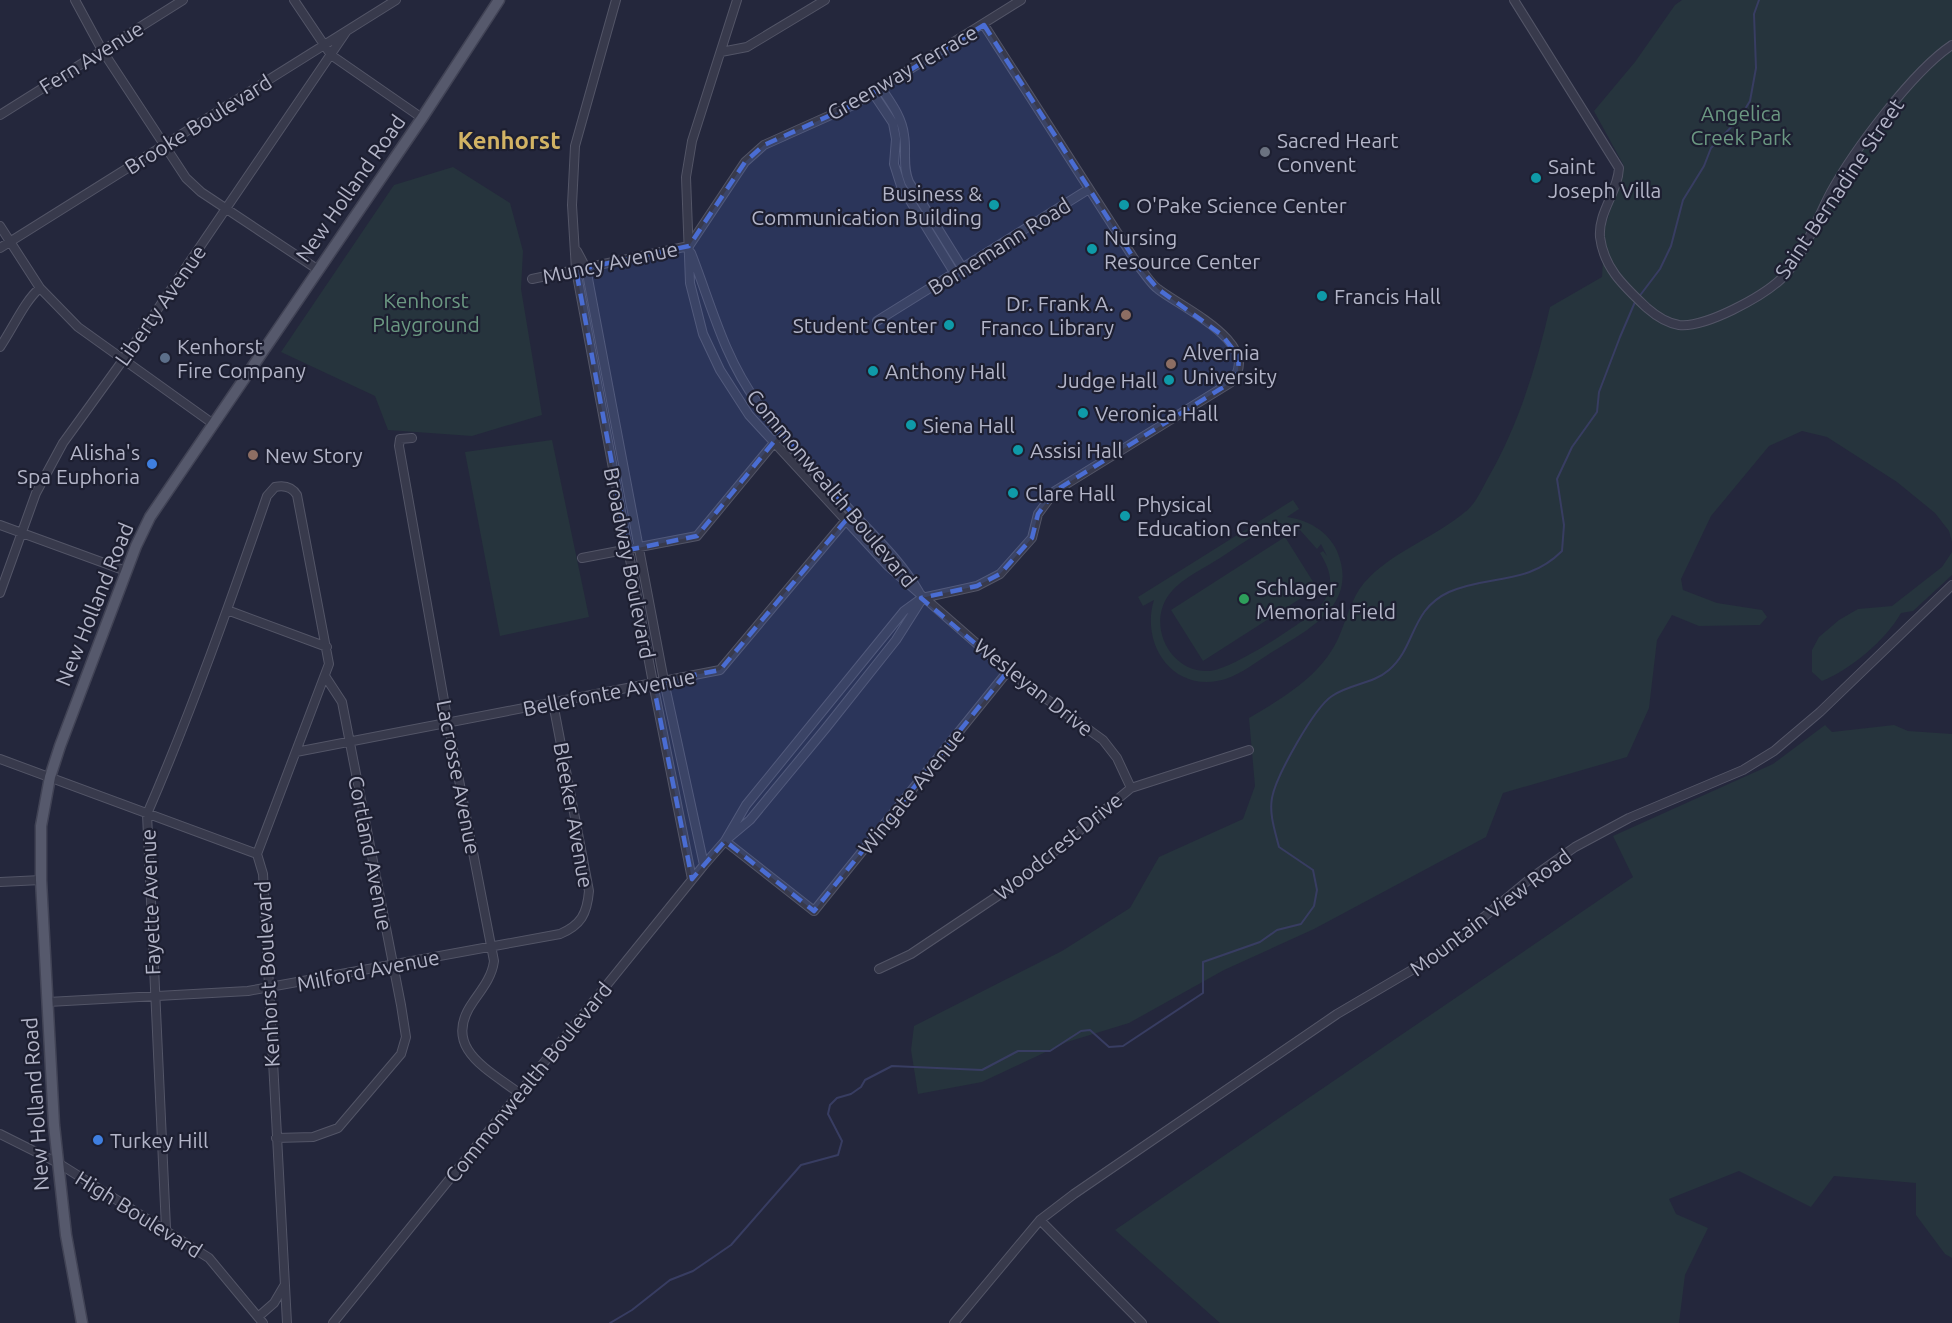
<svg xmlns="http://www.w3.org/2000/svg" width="1952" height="1323" font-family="Ubuntu,sans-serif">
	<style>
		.green { fill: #26343d; fill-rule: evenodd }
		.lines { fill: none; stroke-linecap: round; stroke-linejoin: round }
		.stream { stroke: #383d62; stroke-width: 2 }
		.minor-casing { stroke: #535567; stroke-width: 10 }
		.major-casing { stroke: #414355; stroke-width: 13 }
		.minor { stroke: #383a4c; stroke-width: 8 }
		.major { stroke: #56596c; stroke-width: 10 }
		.marked { fill: #4a6dd3; fill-opacity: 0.2; stroke: #4a6dd3; stroke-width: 4.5; stroke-dasharray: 12 8; stroke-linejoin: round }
		.worship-dot { fill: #6b7280; stroke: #1d1f31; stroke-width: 2 }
		.culture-dot { fill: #0f9aa8; stroke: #1d1f31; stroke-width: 2 }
		.education-dot { fill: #8d6e63; stroke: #1d1f31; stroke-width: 2 }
		.service-dot { fill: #5c6f8a; stroke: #1d1f31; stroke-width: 2 }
		.shop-dot { fill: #3f7fe0; stroke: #1d1f31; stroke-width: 2 }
		.leisure-dot { fill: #2e9e5b; stroke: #1d1f31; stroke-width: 2 }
		.labels { text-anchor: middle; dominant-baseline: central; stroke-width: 4.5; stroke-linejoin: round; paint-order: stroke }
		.street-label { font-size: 21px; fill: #b3b5c8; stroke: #1d1f31 }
		.park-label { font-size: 21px; fill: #6b9882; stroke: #1d1f31 }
		.poi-label { font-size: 21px; fill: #b3b5c8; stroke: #1d1f31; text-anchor: start }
		.quarter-label { font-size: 24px; font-weight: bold; fill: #d2b364; stroke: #1d1f31 }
	</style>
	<rect width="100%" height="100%" fill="#24273c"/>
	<path class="green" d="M1682,0H1952V542L1949,531L1935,513L1897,482L1827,437L1802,431L1769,446L1711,516L1681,579L1683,590L1717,603L1762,610L1767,617L1760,625L1699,626L1672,615L1657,640L1649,708L1627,757L1503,793L1486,837L1314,929L1224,970L1129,1023L1067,1042L982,1082L918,1094L911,1050L914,1026L1062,951L1130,908L1159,857L1243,819L1255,786L1249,718C1283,698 1319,677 1337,641C1346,622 1351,598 1364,583C1391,552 1434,538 1465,512C1475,505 1482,489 1488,478C1519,424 1536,367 1550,307L1602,277L1605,227L1624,166L1594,111L1635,62L1675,5Z
		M453,167L510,203L523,251L521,289L542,415L472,436L388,430L375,396L281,352L394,185Z
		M552,440L589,617L500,636L465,452Z
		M1293,500L1299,509L1287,517C1308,520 1328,531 1337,551C1360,606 1307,630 1269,654C1253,664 1236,678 1217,681C1169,689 1141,641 1154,600L1143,606L1138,597ZM1281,527L1300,530L1317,549L1321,544L1327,556L1323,551L1320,553C1332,573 1335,587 1320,607C1303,623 1231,670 1209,671C1171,673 1147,627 1168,596C1180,579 1203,569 1220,558C1239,546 1258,530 1281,527Z
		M1285,537L1317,588L1203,661L1171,610Z
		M1952,552V575L1913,611L1901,613C1886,640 1850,670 1822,681L1812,672V650L1819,637L1839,620L1858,609L1892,606L1942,567Z
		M1825,725L1832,732L1894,725L1908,731L1952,734V1258L1945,1254L1916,1215V1183L1834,1176L1811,1207L1739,1171L1669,1199L1676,1214L1708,1228L1685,1275L1679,1323H1220L1115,1230L1633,877L1613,836L1773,764Z"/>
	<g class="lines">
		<path class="stream" d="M610,1323L632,1310L670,1280L693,1271L731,1245L801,1165L838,1155L842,1141L828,1114L830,1105L837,1098L851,1094L861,1087L865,1080L892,1066L982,1070L1018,1051H1050L1081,1031L1090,1030L1109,1047L1123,1046L1203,993V962L1260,942L1277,930L1301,924L1314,906L1317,890L1313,870L1279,847C1275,831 1269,814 1272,798C1276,776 1314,708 1332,696C1349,684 1373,684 1389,670C1416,647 1410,610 1449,592C1490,574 1527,586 1562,551L1564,525L1557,479L1572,447L1597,412L1599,392L1620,337L1635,302L1660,269L1671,246L1683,200L1704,166L1711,148L1739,119L1750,101L1756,68L1754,14L1759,0"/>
		<defs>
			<path id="minor" d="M75,0L102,50L186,178L201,192L317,269
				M294,0L331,55L422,118
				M616,0L575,146L572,205L576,270L653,683L692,879
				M737,0L692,141L686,177L690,283L703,334L720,370L749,415L888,566L1008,671L1103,740L1117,758L1131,788
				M1514,0L1619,168C1618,192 1598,212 1600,237C1604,269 1625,287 1647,308C1655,315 1667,323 1679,325C1705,328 1762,297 1781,279C1804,257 1816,220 1831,192C1854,150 1913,71 1952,45
				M721,52L747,47L825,0
				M881,88C891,103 902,117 904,135C907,152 902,166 909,182L963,269
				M873,93L893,123L896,139L894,164L901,186L955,274
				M0,115L183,0
				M0,226L40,288L78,327L212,423
				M689,246L745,162L764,145L851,106L1021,0
				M0,248L396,0
				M577,251L586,268L664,681L704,865
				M691,253C711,304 724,357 757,402C785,441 819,477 852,512C876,538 901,561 919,592
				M532,279L689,246
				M877,321L1089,189
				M0,347C12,330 25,300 40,288
				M412,438L400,439L399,446L448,723L494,961C492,977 482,989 473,1002C441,1047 487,1069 519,1093
				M0,525L126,571
				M582,558L697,536L778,438
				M0,593L36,493L63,443L123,360L346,32
				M227,610L327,647
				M296,752L720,670L852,513
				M0,759L257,854
				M725,841L746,805L904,611L922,598L977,586L1000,574L1032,538L1038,514L1055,491L1230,383C1266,345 1182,308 1158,289C1151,284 1146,275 1140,268L984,25
				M725,841L814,911L1008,671
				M0,882L41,880
				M879,969L911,954L1014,885L1131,788L1249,750
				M48,1002L248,991L560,934C581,925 587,914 589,891L553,703
				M0,1134L58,1163L209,1258L263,1323
				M276,1138L313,1137L338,1128L401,1054L406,1037L401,1005L342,702L325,676
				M1040,1220L1142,1323
				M166,1228L147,814C192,710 230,603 267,496L275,487C284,485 292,487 297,495L329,664L257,854L263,874L287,1323
				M258,1317L274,1303L284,1286
				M333,1323L704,865L725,841L750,820L826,728L896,640L922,599
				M954,1323L1040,1220L1074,1194L1337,1014L1439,954L1531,878L1575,847L1629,818L1743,770L1774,751L1820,712L1952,585"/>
			<path id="major" d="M82,1323L66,1235L54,1125L41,880V826L50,777L60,746L136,546L150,517L422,118L499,0"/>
		</defs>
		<use href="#minor" class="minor-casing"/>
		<use href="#major" class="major-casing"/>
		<use href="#minor" class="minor"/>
		<use href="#major" class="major"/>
	</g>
	<path class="marked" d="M984,25L1140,268L1158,289L1222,335L1239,357L1238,372L1230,383L1055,491L1038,514L1032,538L1000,574L977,586L921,598L1008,671L814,911L725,841L692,879L653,683L720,670L852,513L781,433L697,536L628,550L576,270L689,246L745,162L764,145L851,106Z"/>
	<circle class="worship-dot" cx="1265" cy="152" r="6"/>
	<g class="culture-dot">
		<circle cx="1536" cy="178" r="6"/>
		<circle cx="994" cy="205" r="6"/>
		<circle cx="1124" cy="205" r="6"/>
		<circle cx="1092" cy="249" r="6"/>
		<circle cx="1322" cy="296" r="6"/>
		<circle cx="949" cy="325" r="6"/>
		<circle cx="873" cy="371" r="6"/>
		<circle cx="1169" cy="380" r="6"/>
		<circle cx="1083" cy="413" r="6"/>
		<circle cx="911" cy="425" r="6"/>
		<circle cx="1018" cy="450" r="6"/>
		<circle cx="1013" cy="493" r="6"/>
		<circle cx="1125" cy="516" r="6"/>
	</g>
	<g class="education-dot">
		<circle cx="1126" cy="315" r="6"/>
		<circle cx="1171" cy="364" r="6"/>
		<circle cx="253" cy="455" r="6"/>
	</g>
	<circle class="service-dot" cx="165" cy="358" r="6"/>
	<g class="shop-dot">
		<circle cx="152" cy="464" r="6"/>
		<circle cx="98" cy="1140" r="6"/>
	</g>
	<circle class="leisure-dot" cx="1244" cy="599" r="6"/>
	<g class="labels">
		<g class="street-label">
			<text transform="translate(91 57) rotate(-32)">Fern Avenue</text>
			<text transform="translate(902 72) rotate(-30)">Greenway Terrace</text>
			<text transform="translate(198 124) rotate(-32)">Brooke Boulevard</text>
			<text transform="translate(350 188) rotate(-55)">New Holland Road</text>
			<text transform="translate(1839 188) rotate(-56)">Saint Bernadine Street</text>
			<text transform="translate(999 246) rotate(-32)">Bornemann Road</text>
			<text transform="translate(610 262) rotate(-12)">Muncy Avenue</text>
			<text transform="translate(160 305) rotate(-55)">Liberty Avenue</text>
			<text transform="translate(832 488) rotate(50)">Commonwealth Boulevard</text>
			<text transform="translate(630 563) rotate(79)">Broadway Boulevard</text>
			<text transform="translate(94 604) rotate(-68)">New Holland Road</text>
			<text transform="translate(1034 687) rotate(38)">Wesleyan Drive</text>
			<text transform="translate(609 692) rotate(-11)">Bellefonte Avenue</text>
			<text transform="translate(459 777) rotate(79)">Lacrosse Avenue</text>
			<text transform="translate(911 791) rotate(-51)">Wingate Avenue</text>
			<text transform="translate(574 815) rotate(80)">Bleeker Avenue</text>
			<text transform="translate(1058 846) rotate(-39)">Woodcrest Drive</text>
			<text transform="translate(371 853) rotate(79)">Cortland Avenue</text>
			<text transform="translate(150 902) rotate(-92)">Fayette Avenue</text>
			<text transform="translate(1490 912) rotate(-37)">Mountain View Road</text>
			<text transform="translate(368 970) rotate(-11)">Milford Avenue</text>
			<text transform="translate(267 974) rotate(-93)">Kenhorst Boulevard</text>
			<text transform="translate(528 1082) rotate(-51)">Commonwealth Boulevard</text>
			<text transform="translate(35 1104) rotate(-94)">New Holland Road</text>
			<text transform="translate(139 1214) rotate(32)">High Boulevard</text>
		</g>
		<g class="park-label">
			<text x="1741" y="113">Angelica<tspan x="1741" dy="24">Creek Park</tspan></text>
			<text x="426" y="300">Kenhorst<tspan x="426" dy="24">Playground</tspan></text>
		</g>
		<g class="poi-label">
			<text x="1277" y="140">Sacred Heart<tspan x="1277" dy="24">Convent</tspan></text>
			<text x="1548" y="166">Saint<tspan x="1548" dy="24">Joseph Villa</tspan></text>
			<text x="982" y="193" text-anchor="end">Business &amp;<tspan x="982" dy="24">Communication Building</tspan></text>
			<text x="1136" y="205">O'Pake Science Center</text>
			<text x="1104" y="237">Nursing<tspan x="1104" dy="24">Resource Center</tspan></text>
			<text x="1334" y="296">Francis Hall</text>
			<text x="1114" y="303" text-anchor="end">Dr. Frank A.<tspan x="1114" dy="24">Franco Library</tspan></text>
			<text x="937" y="325" text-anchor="end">Student Center</text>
			<text x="177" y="346">Kenhorst<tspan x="177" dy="24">Fire Company</tspan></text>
			<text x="1183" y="352">Alvernia<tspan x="1183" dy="24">University</tspan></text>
			<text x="885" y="371">Anthony Hall</text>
			<text x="1157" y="380" text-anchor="end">Judge Hall</text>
			<text x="1095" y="413">Veronica Hall</text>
			<text x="923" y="425">Siena Hall</text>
			<text x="1030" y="450">Assisi Hall</text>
			<text x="140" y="452" text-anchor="end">Alisha's<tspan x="140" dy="24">Spa Euphoria</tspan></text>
			<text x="265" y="455">New Story</text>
			<text x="1025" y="493">Clare Hall</text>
			<text x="1137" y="504">Physical<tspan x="1137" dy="24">Education Center</tspan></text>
			<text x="1256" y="587">Schlager<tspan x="1256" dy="24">Memorial Field</tspan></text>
			<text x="110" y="1140">Turkey Hill</text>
		</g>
		<g class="quarter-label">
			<text x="509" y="140">Kenhorst</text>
		</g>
	</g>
</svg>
